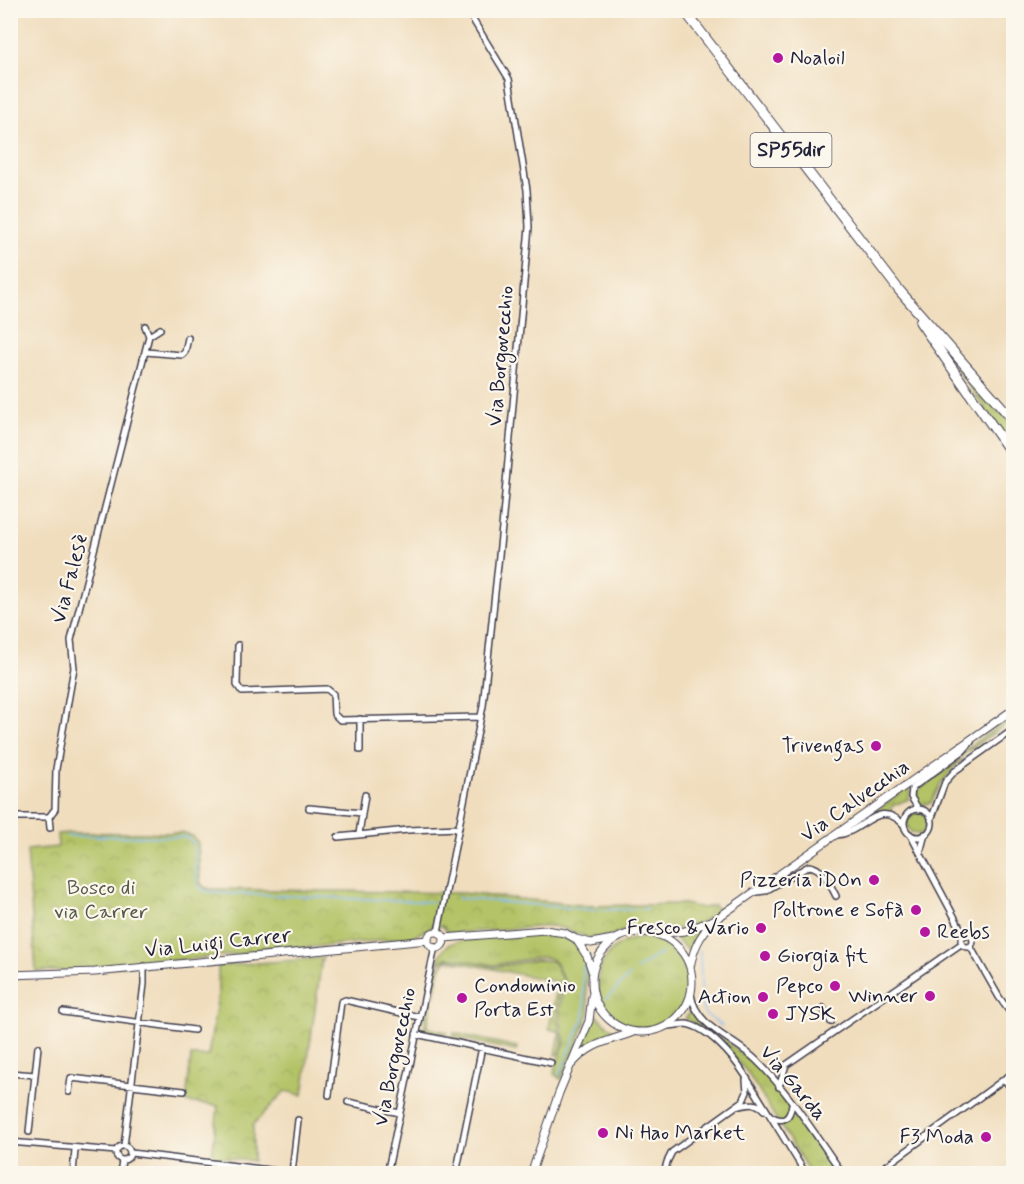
<svg xmlns="http://www.w3.org/2000/svg" width="1024" height="1184" font-family="Mynerve,sans-serif">
	<style>
		.grass { fill: url(#grass-tufts); stroke: #6a7250; stroke-width: 1.5 }
		.park { fill: url(#park-crowns); stroke: #6a7250; stroke-width: 1.5 }
		.lines { fill: none; stroke-linecap: round; stroke-linejoin: round }
		.stream { stroke: #86bbf5; stroke-width: 1.5 }
		.street-casing { stroke: #413e4e; stroke-width: 8 }
		.secondary-casing { stroke: #413e4e; stroke-width: 9 }
		.highway-casing { stroke: #413e4e; stroke-width: 11 }
		.street { stroke: #fff; stroke-width: 5 }
		.secondary { stroke: #fff; stroke-width: 7 }
		.highway { stroke: #fff; stroke-width: 9 }
		.poi-dot { fill: #b5179e; stroke: #fbf7ec; stroke-width: 2 }
		.labels { text-anchor: middle; dominant-baseline: central; stroke-width: 4.5; stroke-linejoin: round; paint-order: stroke }
		.shield { fill: #fbf7ec; stroke: #636270; stroke-width: 1.5 }
		.shield-label { font-size: 20px; font-weight: bold; fill: #22223b }
		.poi-label { font-size: 21px; fill: #22223b; stroke: #fbf7ec; text-anchor: end }
		.street-label { font-size: 21px; fill: #22223b; stroke: #fbf7ec }
		.park-label { font-size: 21px; fill: #555a4a; stroke: #fbf7ec }
	</style>
	<defs>
		<pattern id="grass-tufts" width="24" height="20" patternUnits="userSpaceOnUse" patternTransform="scale(1.5)"><rect width="24" height="20" fill="#b3c366"/><path d="M3 7l-1-3M5 7V3M7 7l1-3M15 17l-1-3M17 17v-4M19 17l1-3" fill="none" stroke="#9aa759"/></pattern>
		<pattern id="park-crowns" width="20" height="18" patternUnits="userSpaceOnUse" patternTransform="scale(1.5)"><rect width="20" height="18" fill="#b3c366"/><path d="M2 6a3 3 0 1 1 6 0M12 15a3 3 0 1 1 6 0" fill="none" stroke="#9aa759"/></pattern>
	</defs>
	<rect width="100%" height="100%" fill="#fbf7ec"/>
	<filter id="ink" filterUnits="userSpaceOnUse"><feTurbulence type="fractalNoise" baseFrequency=".0167" numOctaves="2"/><feDisplacementMap in="SourceGraphic" scale="12" xChannelSelector="R" yChannelSelector="G"/><feConvolveMatrix kernelMatrix="1 2 1 2 8 2 1 2 1" color-interpolation-filters="sRGB"/></filter>
	<filter id="wash" filterUnits="userSpaceOnUse"><feTurbulence type="fractalNoise" baseFrequency=".008" numOctaves="4" result="noise"/><feDisplacementMap in="SourceGraphic" scale="24" xChannelSelector="R" yChannelSelector="G"/><feGaussianBlur stdDeviation="1.35" result="paint"/><feColorMatrix in="noise" values="0 0 0 0 0 0 0 0 0 0 0 0 0 0 0 0 0 1.4 0 .05"/><feComposite in="paint" operator="in"/></filter>
	<g filter="url(#wash)">
		<rect width="100%" height="100%" fill="#f0ddbd"/>
		<path class="grass" d="M956,363H959L1013,425V449L955,366Z
			M1013,714V719L917,787L913,797L914,788Z
			M963,758L941,783L931,803L920,805L914,800L917,797L918,790Z
			M910,786L909,799L894,805L888,812H879L865,819Z
			M907 823a11 11 0 1 1 22 0a11 11 0 1 1-22 0Z
			M698,931L689,952L674,937Z
			M551,934L567,938L578,946L588,965L586,986L589,1013L578,1042L561,1079L554,1074L557,1061L565,1043L559,1016L564,980L555,962L549,958L539,957L494,965L448,957L436,965C439,957 442,950 448,945C463,936 532,934 551,934Z
			M598 983a45 45 0 1 1 90 0a45 45 0 1 1-90 0Z
			M448,958L475,962L494,967L537,960L552,961L556,966L562,980L556,1016L563,1043L560,1053L556,1055L560,1032L549,1029L558,982L448,960L440,968L434,996L430,995L435,968L440,967Z
			M428,1001L432,1002L427,1028L447,1032L446,1035L427,1032L424,1029Z
			M690,1011L716,1035L715,1037L696,1024L685,1019Z
			M595,1014L616,1033L591,1043L579,1051L591,1029Z
			M454,1033L517,1047L516,1051L453,1037Z
			M720,1037L756,1065L788,1104L838,1173H810L747,1072L718,1039Z"/>
		<path class="park" d="M70,833H184L192,836L198,843L200,882L204,887L210,889L461,893L590,906L684,904L703,908L714,905L719,912L693,926L683,929L637,927L594,940L565,929L552,926L452,933L446,931L443,926L431,927L413,937L70,971H36L27,850L58,847L57,834Z
			M322,958L303,1095L285,1091L253,1125V1161L212,1156L218,1106L186,1102L191,1056H208L218,995V966Z"/>
		<g class="lines">
			<path class="stream" d="M66,836L187,837L194,844L197,884L203,890L218,893L435,902
				M457,898L593,910L648,909
				M700,950L702,1007L705,1014L722,1026
				M636,970L662,952
				M607,998L630,975
				M559,1075L584,1017C586,1000 580,984 584,966"/>
		</g>
	</g>
	<g filter="url(#ink)">
		<g class="lines">
			<defs>
				<path id="street" d="M145,326L149,336
					M146,352L182,355L185,352L188,338
					M238,645L237,685L242,692L327,689L333,694L334,714L340,720L481,717
					M360,719V750
					M309,808L362,813
					M904 823a14 14 0 1 1 28 0a14 14 0 1 1-28 0Z
					M919,810L911,797L912,788L963,751L971,742
					M10,817H49L55,809L56,769L74,668L71,640L149,336L160,329
					M49,817L50,828
					M931,820L945,782L955,771L1014,729
					M359,834L365,795
					M910,834L964,935
					M837,835C864,833 878,797 904,825
					M338,837L408,830L459,828
					M920,853L925,834
					M757,892L765,891L809,866C824,868 829,883 836,896
					M438,932L483,706L502,527L529,227L527,190L509,79L467,10
					M961 941a6 6 0 1 1 12 0a6 6 0 1 1-12 0Z
					M970,946L999,997L1014,1018
					M691,994C696,1028 734,1038 756,1060C788,1091 817,1137 843,1174
					M823,1008L831,1022
					M63,1012L194,1030
					M667,1026C673,1026 680,1024 686,1024C708,1027 734,1058 745,1075L806,1174
					M416,1034L551,1063
					M10,1073L35,1075
					M1004,1079L1014,1092
					M779,1087L786,1065L961,944
					M69,1092L71,1078L184,1091
					M329,1095L341,1002L345,1000L419,1017
					M348,1102L400,1113
					M740,1106C750,1104 757,1102 764,1110
					M771,1116C784,1124 790,1118 792,1104
					M29,1132L38,1047
					M10,1142L116,1151
					M116 1153a7 7 0 1 1 14 0a7 7 0 1 1-14 0Z
					M124,1146L144,984V966
					M131,1153L301,1174
					M292,1173L298,1120
					M73,1174L75,1149
					M120,1174L122,1160
					M387,1174L435,947
					M456,1174L482,1047
					M664,1174L667,1162L672,1152L743,1101L747,1092L746,1080
					M875,1174L1014,1072"/>
				<path id="secondary" d="M592 982a50 50 0 1 1 100 0a50 50 0 1 1-100 0Z
					M428 940a8 8 0 1 1 16 0a8 8 0 1 1-16 0Z
					M656,934L685,931L716,919L1014,709
					M444,938L545,930L565,933L576,939L591,943L613,939
					M576,939L587,956L592,971
					M690,967C694,948 699,936 713,922
					M10,975L95,972L428,940
					M572,1064C591,1042 608,1042 633,1032
					M531,1174L559,1093L589,1021L592,996"/>
				<path id="highway" d="M684,10L899,290L1014,421
					M920,322L1014,457"/>
			</defs>
			<use href="#street" class="street-casing"/>
			<use href="#secondary" class="secondary-casing"/>
			<use href="#highway" class="highway-casing"/>
			<use href="#street" class="street"/>
			<use href="#secondary" class="secondary"/>
			<use href="#highway" class="highway"/>
		</g>
	</g>
	<g class="poi-dot">
		<circle cx="778" cy="58" r="6"/>
		<circle cx="876" cy="746" r="6"/>
		<circle cx="874" cy="880" r="6"/>
		<circle cx="916" cy="910" r="6"/>
		<circle cx="761" cy="928" r="6"/>
		<circle cx="925" cy="932" r="6"/>
		<circle cx="765" cy="956" r="6"/>
		<circle cx="835" cy="986" r="6"/>
		<circle cx="930" cy="996" r="6"/>
		<circle cx="763" cy="997" r="6"/>
		<circle cx="462" cy="998" r="6"/>
		<circle cx="773" cy="1014" r="6"/>
		<circle cx="603" cy="1133" r="6"/>
		<circle cx="986" cy="1137" r="6"/>
	</g>
	<g class="labels">
		<rect class="shield" x="750.5" y="133" width="81" height="34" rx="4.5"/>
		<g class="shield-label">
			<text x="791" y="150">SP55dir</text>
		</g>
		<g class="poi-label">
			<text x="790" y="58" text-anchor="start">Noaloil</text>
			<text x="864" y="746">Trivengas</text>
			<text x="862" y="880">Pizzeria iDOn</text>
			<text x="904" y="910">Poltrone e Sofà</text>
			<text x="749" y="928">Fresco &amp; Vario</text>
			<text x="937" y="932" text-anchor="start">Reebs</text>
			<text x="777" y="956" text-anchor="start">Giorgia fit</text>
			<text x="474" y="986" text-anchor="start">Condominio<tspan x="474" dy="24">Porta Est</tspan></text>
			<text x="823" y="986">Pepco</text>
			<text x="918" y="996">Winner</text>
			<text x="751" y="997">Action</text>
			<text x="785" y="1014" text-anchor="start">JYSK</text>
			<text x="615" y="1133" text-anchor="start">Ni Hao Market</text>
			<text x="974" y="1137">F3 Moda</text>
		</g>
		<g class="street-label">
			<text transform="translate(501 356) rotate(-85)">Via Borgovecchio</text>
			<text transform="translate(70 579) rotate(-75)">Via Falesè</text>
			<text transform="translate(855 801) rotate(-35)">Via Calvecchia</text>
			<text transform="translate(218 943) rotate(-6)">Via Luigi Carrer</text>
			<text transform="translate(395 1057) rotate(-78)">Via Borgovecchio</text>
			<text transform="translate(793 1083) rotate(50)">Via Garda</text>
		</g>
		<g class="park-label">
			<text x="101" y="888">Bosco di<tspan x="101" dy="24">via Carrer</tspan></text>
		</g>
	</g>
	<rect width="1024" height="1184" fill="none" stroke="#fbf7ec" stroke-width="36"/>
</svg>
